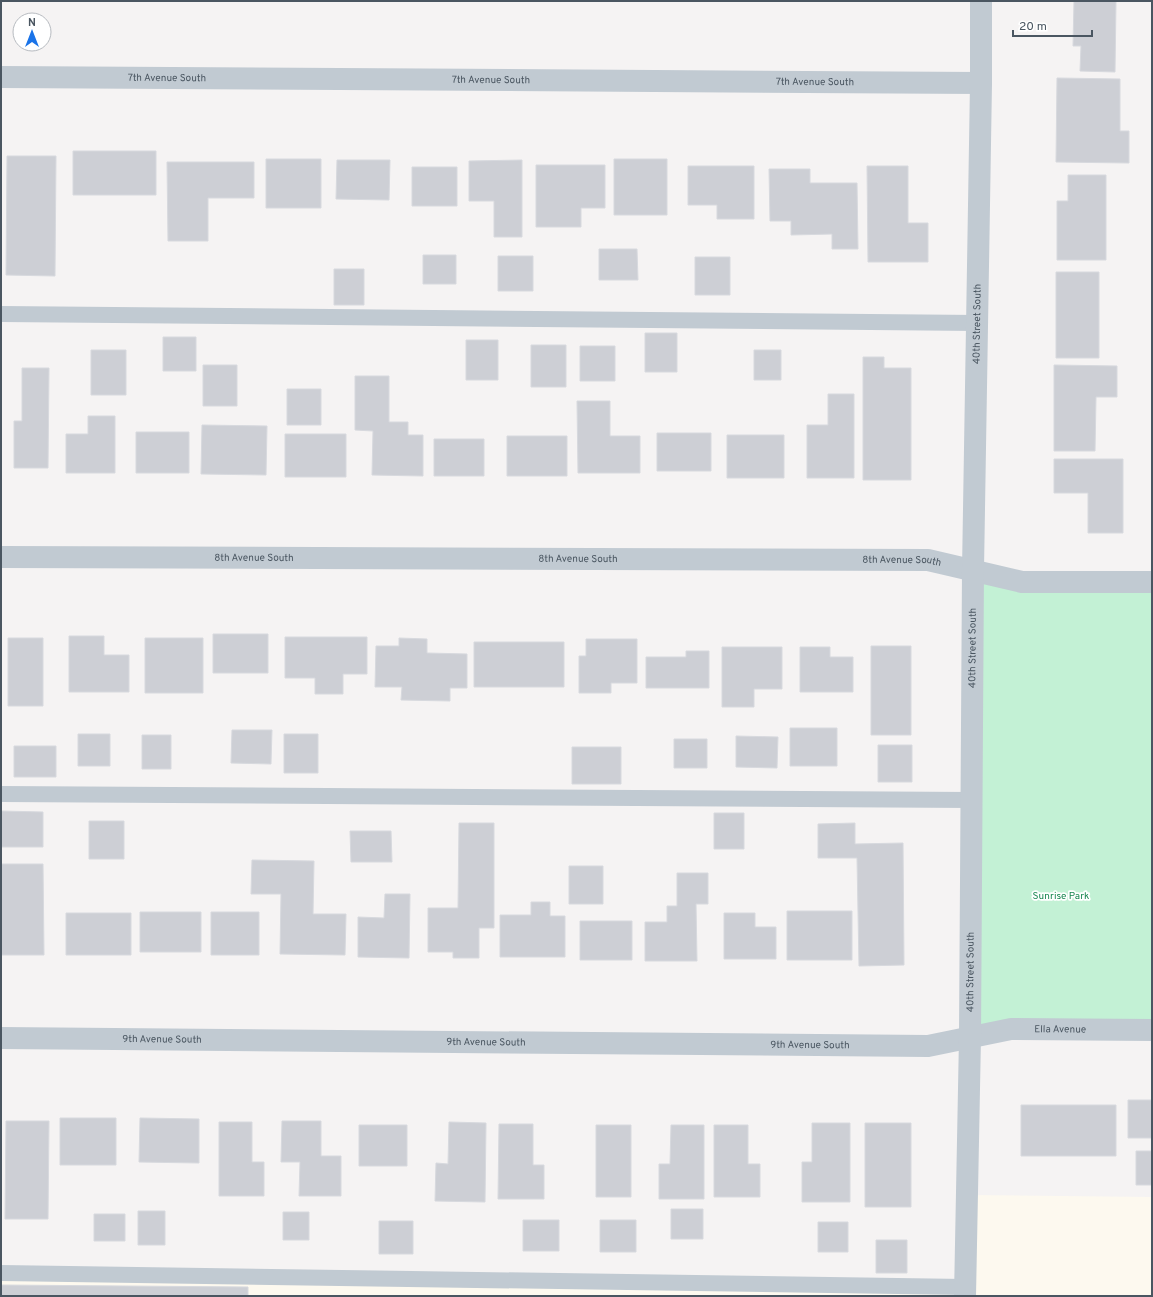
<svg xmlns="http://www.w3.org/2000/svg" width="1153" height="1297" font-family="Overpass,sans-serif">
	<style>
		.commercial { fill: #fdf9ef }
		.green { fill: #c3f1d5 }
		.building { fill: #cdcfd5; stroke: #d7d9de }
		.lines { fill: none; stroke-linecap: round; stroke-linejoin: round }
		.service { stroke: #c1cad2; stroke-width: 16 }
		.minor { stroke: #c1cad2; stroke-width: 22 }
		.labels { text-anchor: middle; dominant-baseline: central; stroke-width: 3.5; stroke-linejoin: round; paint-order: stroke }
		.street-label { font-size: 10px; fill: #4a5661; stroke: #fff }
		.park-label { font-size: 10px; fill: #17864f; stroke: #fff }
	</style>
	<rect width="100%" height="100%" fill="#f5f3f3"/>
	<path class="commercial" d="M967,1195L1152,1197V1296H1V1273L965,1287Z"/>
	<path class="green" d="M973,570L1152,582V1030L970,1037Z"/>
	<path class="building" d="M1074,1H1116L1115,72L1080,71L1081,46H1073Z
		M1057,78L1120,79V131H1129V163L1056,162Z
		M73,151H156V195H73Z
		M7,156H56L55,276L6,275Z
		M266,159H321V208H266Z
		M614,159H667V215H614Z
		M337,160H390L389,200L336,199Z
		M522,160V237H494V201H469V161Z
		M167,162H254V198H208V241H168Z
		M536,165H605V208H581V227H536Z
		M688,166H754V219H717V205H688Z
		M867,166H908V223H928V262H868Z
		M412,167H457V206H412Z
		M769,169H810V183H857L858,249H832V234L791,235V221H770Z
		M1068,175H1106V260H1057V201H1068Z
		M599,249H637L638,280H599Z
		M423,255H456V284H423Z
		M498,256H533V291H498Z
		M695,257H730V295H695Z
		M334,269H364V305H334Z
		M1056,272H1099V358H1056Z
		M645,333H677V372H645Z
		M163,337H196V371H163Z
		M466,340H498V380H466Z
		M531,345H566V387H531Z
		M580,346H615V381H580Z
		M91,350H126V395H91Z
		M754,350H781V380H754Z
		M863,357H884V368H911V480H863Z
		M203,365H237V406H203Z
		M1054,365L1117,366V397H1096L1095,451H1054Z
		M22,368H49L48,468H14V421H22Z
		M355,376H389V422H408V435H423V476L372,475L373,431L355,430Z
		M287,389H321V425H287Z
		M828,394H854V478H807V425H828Z
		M577,401H610V436H640V473H578Z
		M88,416H115V473H66V434H88Z
		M202,425L267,426L266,475L201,474Z
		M136,432H189V473H136Z
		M657,433H711V471H657Z
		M285,434H346V477H285Z
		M727,435H784V478H727Z
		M507,436H567V476H507Z
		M434,439H484V476H434Z
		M1054,459H1123V533H1088V493H1054Z
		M213,634H268V673H213Z
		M69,636H104V655H129V692H69Z
		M285,637H367V674H343V694H315V678H285Z
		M8,638H43V706H8Z
		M145,638H203V693H145Z
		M399,638L427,639V653L467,654V688H450V701L401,700L402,687H375L376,646H399Z
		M586,639H637V683H611V693H579V656H586Z
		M474,642H564V687H474Z
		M871,646H911V735H871Z
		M722,647H782V689H754V707H722Z
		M800,647H830V657H853V692H800Z
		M686,651H709V688H646V657H686Z
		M790,728H837V766H790Z
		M232,730H272L271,764L231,763Z
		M78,734H110V766H78Z
		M284,734H318V773H284Z
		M142,735H171V769H142Z
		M736,736L778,737L777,768L736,767Z
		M674,739H707V768H674Z
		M878,745H912V782H878Z
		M14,746H56V777H14Z
		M572,747H621V784H572Z
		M1,811L43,812V847H1Z
		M714,813H744V849H714Z
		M89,821H124V859H89Z
		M459,823H494V928H479V958H453V952H428V908H458Z
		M855,823V844L903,843L904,965L859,966L857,858H818V824Z
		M350,831H391L392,862H351Z
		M252,860L314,861L313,914H346L345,955L280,954L281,894H251Z
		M1,864H43L44,955H1Z
		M569,866H603V904H569Z
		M677,873H708V904H696L697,961H645V922H667V906H677Z
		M385,894H410L409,958L358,957V917L384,918Z
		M531,902H550V916H565V957H500V915H531Z
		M787,911H852V960H787Z
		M140,912H201V952H140Z
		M211,912H259V955H211Z
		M66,913H131V955H66Z
		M724,913H755V927H776V959H724Z
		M580,921H632V960H580Z
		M1128,1100H1152V1138H1128Z
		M1021,1105H1116V1156H1021Z
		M60,1118H116V1165H60Z
		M140,1118L199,1119V1163L139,1162Z
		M6,1121H49L48,1219H5Z
		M282,1121H321V1156H341V1196H299L300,1162H281Z
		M219,1122H252V1162H264V1196H219Z
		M449,1122L486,1123L485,1202L435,1201L436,1163L448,1164Z
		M812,1123H850V1202H802V1162H812Z
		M865,1123H911V1207H865Z
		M499,1124H533V1165H544V1199H498Z
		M359,1125H407V1166H359Z
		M596,1125H631V1197H596Z
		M671,1125H704V1199H659V1164H670Z
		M714,1125H748V1164H760V1197H714Z
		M1136,1151H1152V1185H1136Z
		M671,1209H703V1239H671Z
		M138,1211H165V1245H138Z
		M283,1212H309V1240H283Z
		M94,1214H125V1241H94Z
		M523,1220H559V1251H523Z
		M600,1220H636V1252H600Z
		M379,1221H413V1254H379Z
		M818,1222H848V1252H818Z
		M876,1240H907V1273H876Z
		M1,1285L248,1287V1296H1Z"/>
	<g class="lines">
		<path class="service" d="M1,314L978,323
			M1,794L972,800
			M1,1273L965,1287"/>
		<g class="minor">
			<path id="s1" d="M1,77L981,83"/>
			<path id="s2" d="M1,557L928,560L1022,582H1152"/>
			<path id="s3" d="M1,1038L928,1046L1011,1029L1152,1030"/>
			<path id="s4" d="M965,1296L970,1037L973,570L981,83V1"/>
		</g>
	</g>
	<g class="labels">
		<g class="street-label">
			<text stroke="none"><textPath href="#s1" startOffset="166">7th Avenue South</textPath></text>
			<text stroke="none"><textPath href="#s1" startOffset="490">7th Avenue South</textPath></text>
			<text stroke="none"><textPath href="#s1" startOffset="814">7th Avenue South</textPath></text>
			<text stroke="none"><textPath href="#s4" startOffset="972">40th Street South</textPath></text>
			<text stroke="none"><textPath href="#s2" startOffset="253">8th Avenue South</textPath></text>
			<text stroke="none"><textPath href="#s2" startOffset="577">8th Avenue South</textPath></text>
			<text stroke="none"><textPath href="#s2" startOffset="901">8th Avenue South</textPath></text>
			<text stroke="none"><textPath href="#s4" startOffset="648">40th Street South</textPath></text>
			<text stroke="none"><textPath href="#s4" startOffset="324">40th Street South</textPath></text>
			<text stroke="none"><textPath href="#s3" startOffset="1061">Ella Avenue</textPath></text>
			<text stroke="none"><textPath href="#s3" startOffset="161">9th Avenue South</textPath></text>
			<text stroke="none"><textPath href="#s3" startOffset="485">9th Avenue South</textPath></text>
			<text stroke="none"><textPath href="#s3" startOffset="809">9th Avenue South</textPath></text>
		</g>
		<g class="park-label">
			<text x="1061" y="896">Sunrise Park</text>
		</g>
	</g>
	<rect width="1153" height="1297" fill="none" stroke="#4a5661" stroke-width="4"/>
	<g transform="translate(32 32)"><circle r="19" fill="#ffffff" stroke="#b7bbc0"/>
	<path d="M0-3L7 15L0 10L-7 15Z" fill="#1a73e8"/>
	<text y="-6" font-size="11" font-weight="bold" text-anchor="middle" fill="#4a5661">N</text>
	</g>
	<path d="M1013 30v6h79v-6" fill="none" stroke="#4a5661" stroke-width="2"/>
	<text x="1019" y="30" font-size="12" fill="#4a5661" stroke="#ffffff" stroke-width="3" paint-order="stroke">20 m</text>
</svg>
